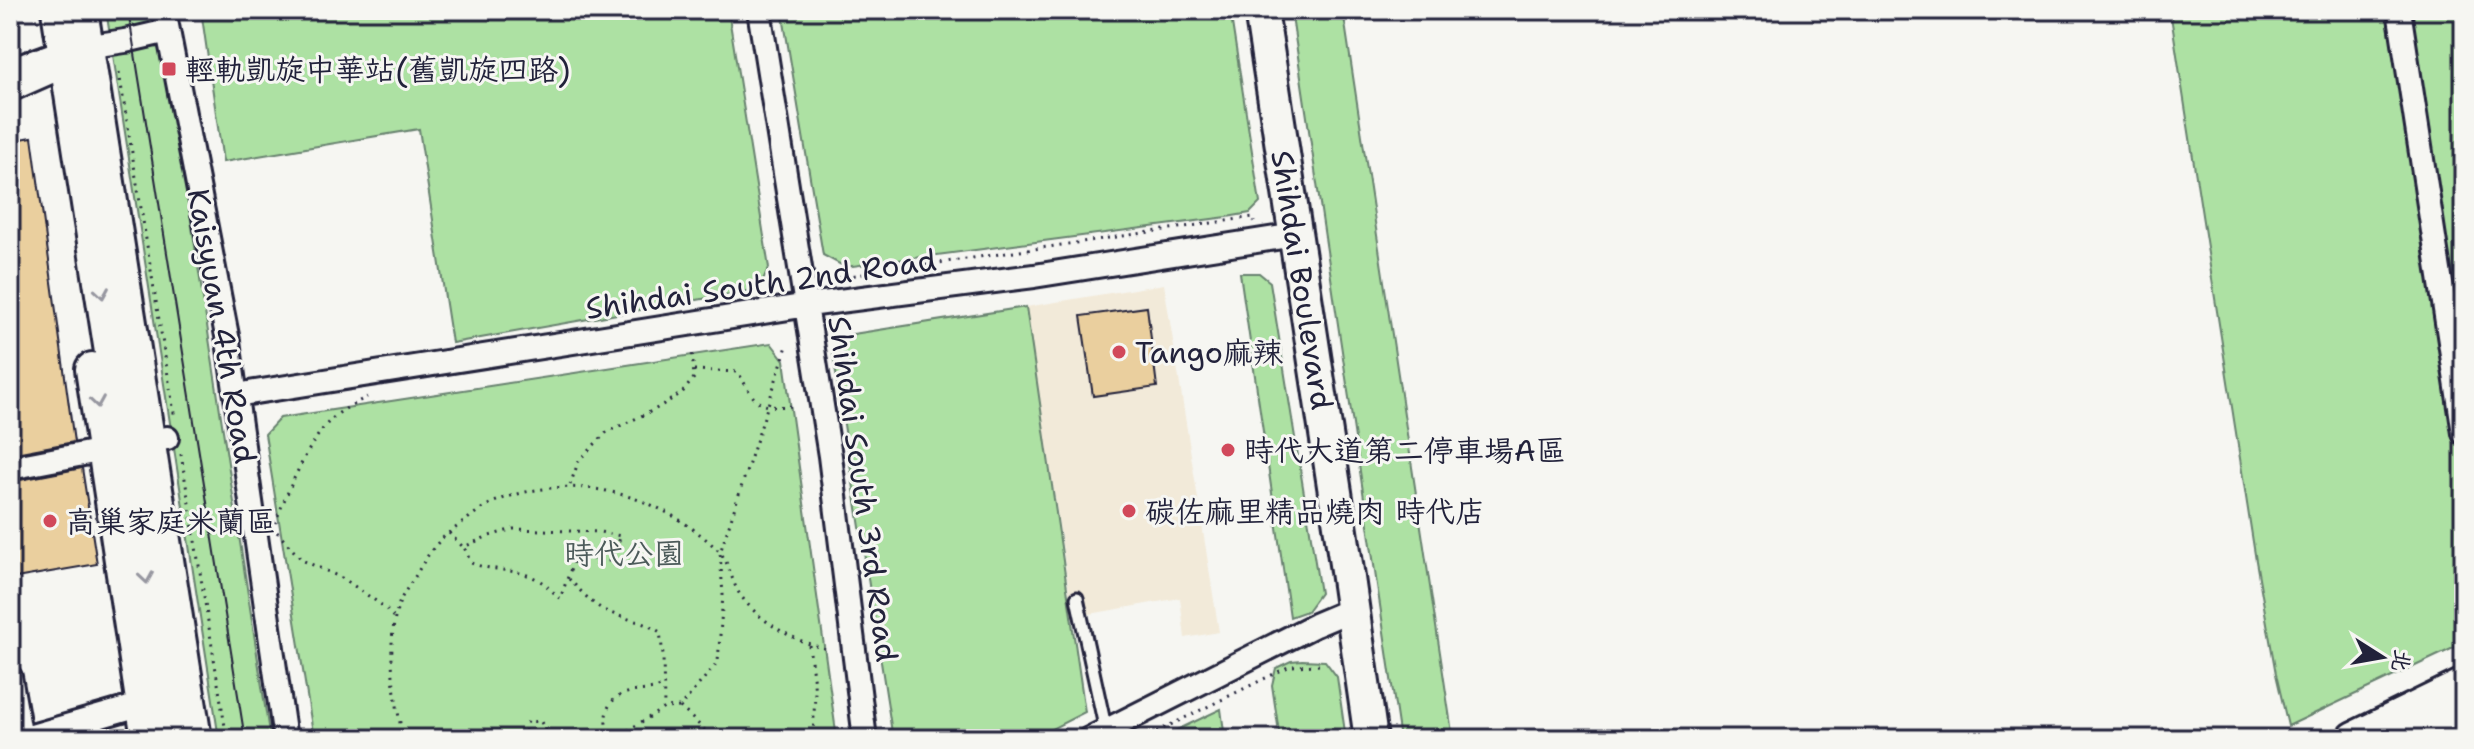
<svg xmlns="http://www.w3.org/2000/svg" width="2474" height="749" font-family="'Shantell Sans','LXGW WenKai TC',sans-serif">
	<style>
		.built { fill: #f2ead9 }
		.green { fill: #ade1a3; stroke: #68826f; stroke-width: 2 }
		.building { fill: #eacf9e; stroke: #22223b; stroke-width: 2 }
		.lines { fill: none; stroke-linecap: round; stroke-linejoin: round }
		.lane-casing { stroke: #22223b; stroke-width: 17 }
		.street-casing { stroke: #22223b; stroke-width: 28 }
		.secondary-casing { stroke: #22223b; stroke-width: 38 }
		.primary-casing { stroke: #22223b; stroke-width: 40 }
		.path { stroke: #22223b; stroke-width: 3; stroke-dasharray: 2 6; stroke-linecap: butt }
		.lane { stroke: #f6f6f2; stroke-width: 11 }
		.street { stroke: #f6f6f2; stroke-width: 22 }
		.secondary { stroke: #f6f6f2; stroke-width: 32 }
		.primary { stroke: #f6f6f2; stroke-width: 34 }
		.tram { stroke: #22223b; stroke-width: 2 }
		.oneway { stroke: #9797a0 }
		.poi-dot { fill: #d1495b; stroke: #f6f6f2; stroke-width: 3 }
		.labels { text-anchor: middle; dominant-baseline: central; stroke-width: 6; stroke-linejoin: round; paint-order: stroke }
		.poi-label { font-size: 30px; fill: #22223b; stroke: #f6f6f2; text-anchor: start }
		.street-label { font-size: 30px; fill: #22223b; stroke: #f6f6f2 }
		.park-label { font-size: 30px; fill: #4c5b5a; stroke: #f6f6f2 }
	</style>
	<rect width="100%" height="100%" fill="#f6f6f2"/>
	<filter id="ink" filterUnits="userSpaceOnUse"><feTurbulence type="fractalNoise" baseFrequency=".0125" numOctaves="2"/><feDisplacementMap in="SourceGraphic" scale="16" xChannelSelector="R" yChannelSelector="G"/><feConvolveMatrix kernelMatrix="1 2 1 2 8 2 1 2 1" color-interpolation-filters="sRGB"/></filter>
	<g filter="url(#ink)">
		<path class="built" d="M1164,284L1219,632L1185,638L1180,598L1073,617L1026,307Z"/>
		<path class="green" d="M106,10H159L270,739H219Z
			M201,10H728L769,268L759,289L452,343L419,129L223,162Z
			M782,10H1230L1260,203L1250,213L1227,217L845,267L823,255Z
			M1291,10H1343L1453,739H1400Z
			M2170,10H2464V643L2288,726L2276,674L2256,561Z
			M1240,273H1259L1270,282L1320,593L1307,611L1290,617Z
			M1026,307L1085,712L1032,739H893L833,354L847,335Z
			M771,343L784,360L837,739H314L265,434L280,418Z
			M1302,660L1325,661L1337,677L1346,739H1280L1272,685L1276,668L1291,661Z
			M1221,709L1225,739H1158Z"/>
		<path class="building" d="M32,137L74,442L10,454V141Z
			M1147,307L1157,387L1093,396L1081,316Z
			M82,468L97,564L10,579V482Z"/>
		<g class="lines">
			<defs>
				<path id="lane" d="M1077,598L1106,731"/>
				<path id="street" d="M164,10L228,341L285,739
					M759,10L830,456L865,739
					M2399,10L2464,433
					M10,70L65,50L125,41L168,31
					M10,90L78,60
					M236,395L808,305L1034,276L1295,235
					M10,468L167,438
					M10,677L21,739
					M21,739L143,704
					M1089,739L1315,625L1353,609"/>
				<path id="secondary" d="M58,10L171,739
					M81,10L195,739
					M1261,10L1346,564L1371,739
					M92,369L148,739"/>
				<path id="primary" d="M2355,739L2464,686
					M2411,739L2464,713"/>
			</defs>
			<use href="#lane" class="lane-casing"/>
			<use href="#street" class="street-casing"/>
			<use href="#secondary" class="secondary-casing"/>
			<use href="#primary" class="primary-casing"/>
			<path class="path" d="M111,10L113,22
				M113,17L136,12
				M119,72L175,419
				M822,280L1253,217L1254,222
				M694,370L738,372C758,406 755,408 796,406
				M181,454L227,739
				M570,485L579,460L607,432L654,410L682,393L694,378L692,349
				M275,523C287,493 310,437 334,417C343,409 356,403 367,397
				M513,529L600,532L621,536L610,561L575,557L560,599C554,593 547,585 540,581C520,568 493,572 471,563L464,547L486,537Z
				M277,532L302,560L344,579L383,606L397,621
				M449,533L463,547
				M569,579C579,589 590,602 602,609C621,619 642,620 660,632L663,655L664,708
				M809,645L815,692L813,739
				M680,707L708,733
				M403,739C395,696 384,643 400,601C404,592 411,583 416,575C426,557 437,540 454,529C467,520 480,508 494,502C572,470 658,492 718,550C729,561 731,580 739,593C759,623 796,642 830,650
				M523,739L528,721L541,722L545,730L542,737
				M610,739C603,723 603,701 624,694C637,689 650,692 663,686
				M614,739L664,708L680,707L718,662L723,595L720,553L787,346
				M1142,739L1290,666L1322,665"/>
			<use href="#lane" class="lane"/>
			<use href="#street" class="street"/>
			<use href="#secondary" class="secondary"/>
			<use href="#primary" class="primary"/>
			<path class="tram" d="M128,10L245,739"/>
		</g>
		<defs><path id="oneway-chevron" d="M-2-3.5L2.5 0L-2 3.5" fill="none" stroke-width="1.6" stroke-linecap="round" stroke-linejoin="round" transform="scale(2)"/></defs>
		<g class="oneway">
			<use href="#oneway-chevron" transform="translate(102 293) rotate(81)"/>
			<use href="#oneway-chevron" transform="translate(97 402) rotate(81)"/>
			<use href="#oneway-chevron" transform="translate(146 578) rotate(81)"/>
		</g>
	</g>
	<g class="poi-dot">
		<rect x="161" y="61" width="16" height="16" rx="4"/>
		<circle cx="1119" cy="352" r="8"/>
		<circle cx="1228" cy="450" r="8"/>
		<circle cx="1129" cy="511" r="8"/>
		<circle cx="50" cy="521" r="8"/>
	</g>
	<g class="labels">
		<g class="poi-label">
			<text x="185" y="69">輕軌凱旋中華站(舊凱旋四路)</text>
			<text x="1135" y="352">Tango麻辣</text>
			<text x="1244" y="450">時代大道第二停車場A區</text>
			<text x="1145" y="511">碳佐麻里精品燒肉 時代店</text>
			<text x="66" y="521">高巢家庭米蘭區</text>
		</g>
		<g class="street-label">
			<text transform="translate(1302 280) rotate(81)">Shihdai Boulevard</text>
			<text transform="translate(761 284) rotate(-8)">Shihdai South 2nd Road</text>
			<text transform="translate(222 326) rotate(80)">Kaisyuan 4th Road</text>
			<text transform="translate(863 489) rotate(82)">Shihdai South 3rd Road</text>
		</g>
		<g class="park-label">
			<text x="624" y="553">時代公園</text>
		</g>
	</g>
	<rect width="2474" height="749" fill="none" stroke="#f6f6f2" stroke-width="40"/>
	<rect x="20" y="20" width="2434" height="709" fill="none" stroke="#22223b" stroke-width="3" filter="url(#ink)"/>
	<g transform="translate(2382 657) rotate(101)" stroke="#f6f6f2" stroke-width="6" paint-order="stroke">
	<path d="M0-6L14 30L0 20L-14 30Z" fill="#22223b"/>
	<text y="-12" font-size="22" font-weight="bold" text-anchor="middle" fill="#22223b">北</text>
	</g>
</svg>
